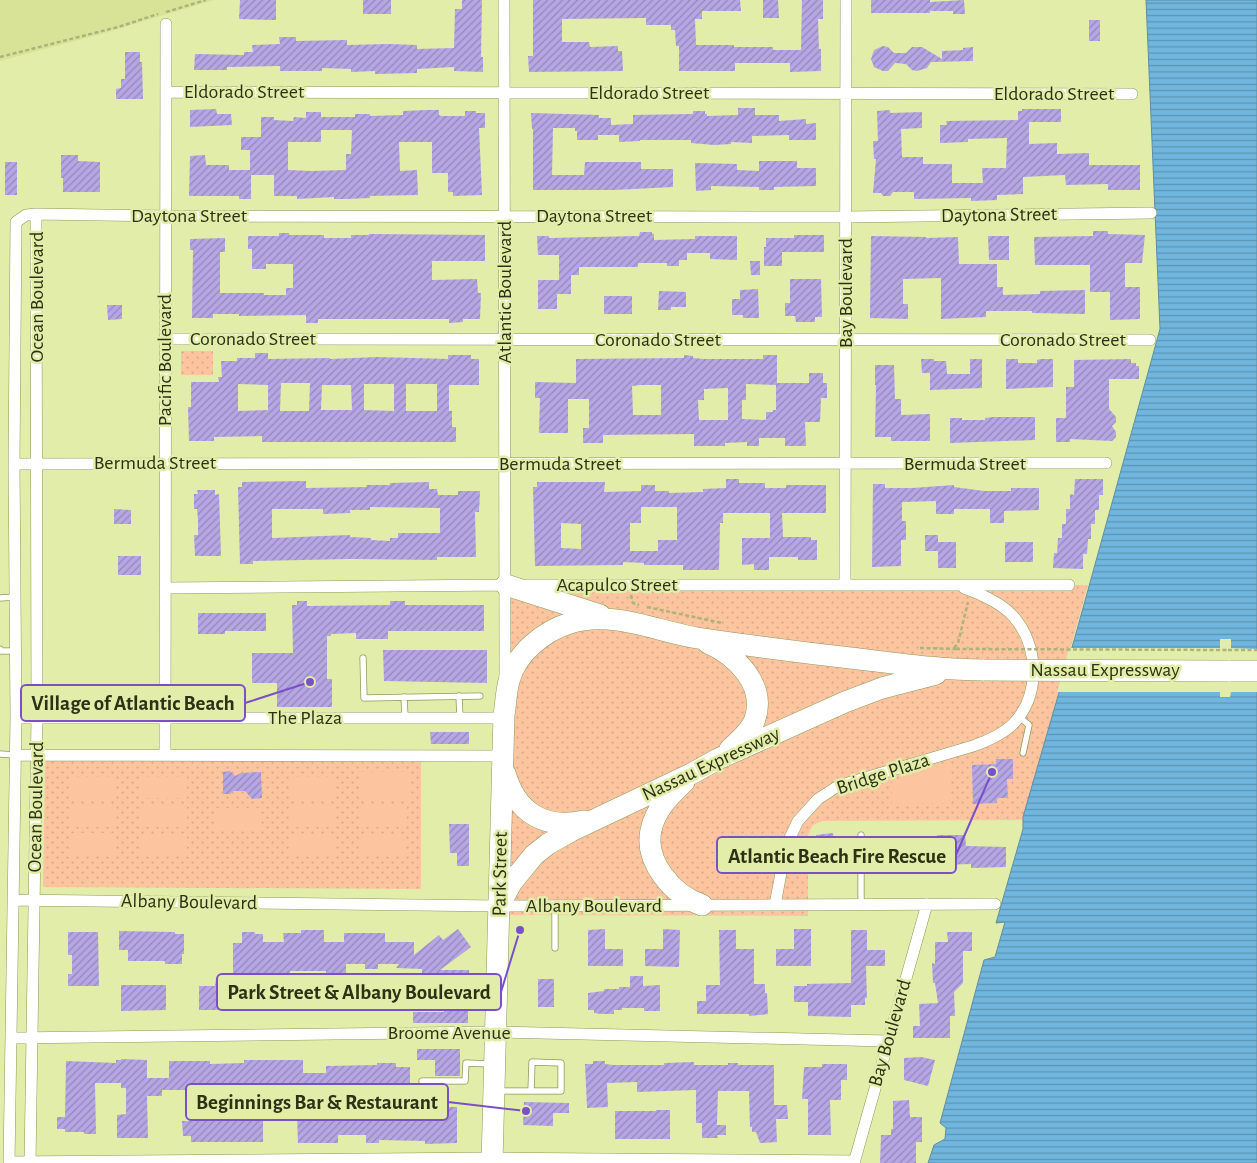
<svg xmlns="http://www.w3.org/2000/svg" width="1257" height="1163" font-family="'Alegreya Sans',sans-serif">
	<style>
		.built { fill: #d8e398 }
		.green { fill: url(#green-dots) }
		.pitch { fill: #fcc59f }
		.water { fill: url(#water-rules); stroke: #5d8ea3 }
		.pier { fill: #e2eda9 }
		.building { fill: url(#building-hatch); fill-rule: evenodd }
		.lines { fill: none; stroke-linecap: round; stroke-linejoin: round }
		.lane-casing { stroke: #8f9858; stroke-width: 7 }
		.street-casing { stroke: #8f9858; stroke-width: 12 }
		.highway-casing { stroke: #8f9858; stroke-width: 22 }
		.path { stroke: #abb47c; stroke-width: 2.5; stroke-dasharray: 4 2.5; stroke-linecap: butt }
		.lane { stroke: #fff; stroke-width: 5.5 }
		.street { stroke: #fff; stroke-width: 11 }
		.highway { stroke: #fff; stroke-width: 21 }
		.highway-bridge-casing { stroke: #8f9858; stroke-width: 22; stroke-linecap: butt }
		.path-bridge { stroke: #abb47c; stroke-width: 2.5; stroke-dasharray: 4 2.5; stroke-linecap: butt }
		.highway-bridge { stroke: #fff; stroke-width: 21 }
		.labels { text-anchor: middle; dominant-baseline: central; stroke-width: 5; stroke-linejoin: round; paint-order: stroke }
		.street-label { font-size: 20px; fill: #2d3116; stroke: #e2eda9 }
		.leader { fill: none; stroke: #7a50c9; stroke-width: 2 }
		.callout-dot { fill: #7a50c9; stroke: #e2eda9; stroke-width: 2 }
		.callout { fill: #e2eda9; stroke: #7a50c9; stroke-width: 2 }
		.callout-label { font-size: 21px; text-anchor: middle; font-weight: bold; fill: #2d3116 }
	</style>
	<defs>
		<pattern id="green-dots" width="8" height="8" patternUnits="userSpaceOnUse" patternTransform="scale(1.25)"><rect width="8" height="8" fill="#fcc59f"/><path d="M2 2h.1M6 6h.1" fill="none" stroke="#d8aa88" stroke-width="1.8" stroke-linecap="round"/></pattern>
		<pattern id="water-rules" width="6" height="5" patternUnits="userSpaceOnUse" patternTransform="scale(1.25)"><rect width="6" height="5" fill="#71b6df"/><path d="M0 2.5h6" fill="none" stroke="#5d95b4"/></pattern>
		<pattern id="building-hatch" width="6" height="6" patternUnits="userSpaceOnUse" patternTransform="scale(1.25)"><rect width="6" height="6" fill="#b6a6e4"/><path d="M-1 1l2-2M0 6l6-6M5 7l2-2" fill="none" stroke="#9488b8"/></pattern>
	</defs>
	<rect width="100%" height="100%" fill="#e2eda9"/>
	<path class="built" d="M0,0H214L101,34L0,61Z"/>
	<path class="green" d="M181,351H213V375H181Z
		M506,585H1088L1023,820L822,821L813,825L808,835V916L502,915Z
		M421,760V889L43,887L45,761Z"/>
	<path class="pitch" d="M950,763L949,803L892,804V781Z
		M409,772V800L360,801V772Z
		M70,777H116V799H70Z
		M141,777H187V798H141Z
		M290,777H336V799H290Z
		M70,805H115L116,827H70Z
		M361,805H407V827H361Z
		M141,806H187V827H141Z
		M291,806H336V827H291Z
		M216,808H261L262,830H216Z
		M70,833H116V855H70Z
		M141,834L187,835V856H141Z
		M291,835H336V856H291Z
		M361,835H406V856H361Z"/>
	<path class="water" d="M1146,0H1257V1163H928L934,1145L945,1139L946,1128L940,1123L984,960L995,957L1005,922L996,923L1023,829V817L1075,637L1160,329Z"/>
	<path class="pier" d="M1220,639H1231V648L1257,649V692H1231L1230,697H1220V692H1057L1069,648H1220Z"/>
	<path class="building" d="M240,0H276V20L239,19Z
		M363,0H391V14H363Z
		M462,0H482L481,57H483V72L454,71V67L417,69V73L375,74V71L351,72V69L322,68V71H280V66L227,67V70H194L195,54L244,55V52H253L252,45L280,44L279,37H296V41L347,40V45L388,44L417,45V49L454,48L455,9H462Z
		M533,0H740L741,11H702V19H695L696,45H734V47H773V50H801L802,0H823V19H818L819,49H821V71L790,72V63H735V71H679V46H676L675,30H671V25H646V18L562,19V42H589L590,47L618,46V51H622L623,71L529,72L528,56H533Z
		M763,0H778L779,18H763Z
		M871,0H930V2L964,0L965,14H953V11H930V13H871Z
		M1089,20H1100V41H1089Z
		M883,46L888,47L894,53H906L912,47H922L942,59V51L963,50V48L973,47V61L931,62L927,68L917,71L912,70L906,64L895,63L888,71H883L874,67L871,59L874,50Z
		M125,52H140V62H142L143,99H116V89L121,88V79H125Z
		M738,108H755V115H779V121L806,119V124L816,123V140H789V135L752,136V143L731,142V144L714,145L691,143V140H640V141L619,142V135H598V140H577V131H575V128H553L552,175H584L585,162H641V169H673V187L614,190H533V129H532L531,113L599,115V118H611V125L633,124V115L693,114V111H705V114H707V116L738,115Z
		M216,109L217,114H231L232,125L190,127V110Z
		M1022,109H1061V122H1029V144L1057,143V154L1089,153V165H1140V190H1108V184L1066,185L1065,175L1023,177V194L997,195V200L971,201V198L914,199V192H893L890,196H883L881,193H873L876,159H874L873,141H878L877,111L890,110V113L922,112V128L901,129L902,157H923V164H952V183H983L982,168H1006L1007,138L968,139V142L940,143V125H947L946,121L1018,120V111H1022Z
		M427,110H439V115L441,116H465V111H476V113H485V128H479L482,195L453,196V192H448V173H432V142H399L400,171L417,170L418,195L370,196V198L347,199H334V197L297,199V196H274V175H251V199H239V196H189L190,156L205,155L206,165H229V170H250V150H241V137H261V117H274V120L293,121L294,117L306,118V112H321V117H355V114H370V116L403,115V111ZM321,130H352L351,154H346V170L311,171L288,170V142H321Z
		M61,155H78V161L100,162V192H63V178H61Z
		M759,161H797V168H816V186L774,187V190H759V187L711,186V190L696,191L695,163L737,164V170L759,171Z
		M5,162H17V195H5Z
		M1093,231H1108V234L1145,235L1142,263H1125V287H1140V319L1110,320V292H1090V265H1035L1034,237L1093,236Z
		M640,232H652V234H654V240L695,239V236H737V260L710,259V253H687V260H679V266H667V263H638V267H579V275H571V294H557V309H538V280H559V255H538L537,236H549V238L639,236Z
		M279,233H289V235H324V238H351V235H369V234L485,235V261H432V280L477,279L478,293H481L480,319H463V322L449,323V319H318V323H306V315L239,316V314H213V318H192L193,250H190V239L225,238V252H220V293H264V295H286V288H293V264H266V269H252V249H248V236H279Z
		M794,235H824V252H782V266H764V247H766V238H794Z
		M871,236L926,237V238L958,237L959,264H997V287H1003V295L1040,294V291L1085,290V314L1032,313V311H986V317L941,319V278L903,279V304H908V319L870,318Z
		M988,236H1009V260H989Z
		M750,261H760V275H751Z
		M790,279H821L822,317H815V322H796L795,316H785V303H790Z
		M758,289L759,318H743V315H732V299H740V290Z
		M659,291L686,292V307H671V310H658Z
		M604,296H632V314H604Z
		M107,305H122V319L108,320Z
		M255,353H268V359L330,358V359L378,357L448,359V355H471V359H479V385H449V411H452V427H456V442H262V436L214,437V441H189L188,407H191V382H219L218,377H222L221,361H237V358H255ZM281,383H310L309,411H280ZM238,384L268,385V410L238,411ZM364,384H394V411L364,410ZM406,384H437V411H406ZM322,385H351L352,410H321Z
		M684,355L693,356V358L704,359H763V355H777V383H809V373H823V383H827V398H821L820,422H805L806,446H785V438H759V446H747V442L725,443V446H694V434L603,435V443H583V428H589V399H568V433H539L540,398H535V382L576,383V359L684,358ZM746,384L776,385V410H773V412H766V420L742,419V400H746ZM640,385H661V415H633L632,386ZM728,388V420H699L698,400H704V389Z
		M921,359H934V361H946L947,374H970V359H982V388L930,390V373H922Z
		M1006,359H1018V363H1037V360L1041,359H1053V387L1006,389Z
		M1131,359V363H1136V366H1139V379H1109V409L1116,417V422L1112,426L1116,432V437L1112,441L1070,439V442H1056V418H1066V387H1074V360Z
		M875,365H894L895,399H901V415L930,414V441H891V437H875L876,385H875Z
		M993,417H1035V440L950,443V418H962V420H985V418Z
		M726,479H739V483H765V488H786V485H826V513H782L783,537H811V540H817V560H798V557H769V570H754V564L742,565V538H770V513H723V523H720L719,570H683V565H644V563L623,562V565L535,566L533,487H537V482H605L604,492L641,491V485H655V491H669V493L703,492V489L726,488ZM641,507H677V540H658V551H630V523H641ZM561,523L581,524V549L561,548Z
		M1075,479H1103V495H1099V510H1095V524H1091V539H1088L1087,554H1083V569L1053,568L1054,553H1057L1058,538H1062V524H1066V509H1070V494L1074,495Z
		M306,481V488L367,487L366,485H390V483L429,482V489H437L438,495H458V491H480L479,512H475L476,557H437V560L350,559L253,561V564H240L238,487H242V482ZM370,507L440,508V533H398V538H390V541L371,540V538L350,537V535L272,538V509H323V514L350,513V510H370Z
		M873,484H885V488H912L954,485V487L984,491H1011V488H1039V510L1004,511V523H990V509H954V514H936V501L902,502V521H906V540H901V566L872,567Z
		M197,490H215V495L219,494L221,556H195L194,535H198V519L197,509H194V494H198Z
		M114,509L131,510V524H114Z
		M925,535H938V551H925Z
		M938,542H956V568H938Z
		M1005,542H1033V562H1005Z
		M118,556H141V575H118Z
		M297,601H307V606L390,605V601H405V605H484V631H388V639H356V633L331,634V636H327V679H332V707H277V683H252V653H293L292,605H297Z
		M198,613H266V631H225V634H198Z
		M383,650H487V683L384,681Z
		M430,732H469V744H431Z
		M996,759H1013V779H1007L1008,798H997V803L973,804L972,765L996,764Z
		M230,771L235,776L241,773L261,772L262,798L252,799L245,791H233L230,794H223V772Z
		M449,824H469V866H457V853H450Z
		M833,833L834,839L850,838L852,863L836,864V858L818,860L816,835Z
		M937,835H965L966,846L1006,847V867L971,868V864L938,865Z
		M458,929L471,947L440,970H469L470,985H468V1023H413V1012H444L445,985H422V969L396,968L399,964H378V969H365V964H346V987H367V1011H340V1009H325L326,971H290V1008L256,1010V990H235V1010H199V986H215L216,978H233V943H242V932H255V934H263V942H284L283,933H301V930H324V942H344V933H385V942H414V955L439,935L443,940Z
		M605,929V949H623V966H588V930Z
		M663,929L680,930L679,967L645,966V949H663Z
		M794,929H811V966H776V949H794Z
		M719,930H736V949H754V984H765V993H767L768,1014L749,1016V1014H697V1001H706V985H720Z
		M851,930H867V950H885V966H866L867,998H865V1005H851V1017L808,1016V1002H794V986H807V984L851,983Z
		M119,931L175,932V934H184V954H182V964H165V961H128V950H119Z
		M68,932H98L99,986H68V974H72V955H68Z
		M947,932H972V951H963V983L954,992L955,1016H950V1038H913V1026H920L919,1004L938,1003L935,983H933L932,963L935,964V942H948Z
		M630,976H643V986L660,985V1011H644V1008H622V1010H614V1014H602L594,1013V1010H588V993L604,991V989H619V987H630Z
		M538,979H554V1007H538Z
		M121,985H166V1010L121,1011Z
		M417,1049H460V1076H435V1060H417Z
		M921,1057L935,1060L928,1086L904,1080V1058Z
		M121,1059L147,1060V1078H169V1061H210V1064L244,1063V1060H303V1073H326V1066L377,1065V1063H396V1067H410V1107H457V1143L425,1144V1141L379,1140V1143H366V1135H338V1143H298L297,1115H303V1112L310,1111V1087L279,1088V1097H269V1110L263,1111V1142H191V1136H183L182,1121H191V1115H204V1112H236L235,1090H162V1096H147L148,1138H117V1115L126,1114V1088H121V1083H95L96,1134H84V1132H65V1129H57V1117H65L66,1061L116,1063V1060H121ZM340,1087H377V1092H380V1115H363V1121H338V1116H330L329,1090H340Z
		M593,1061H605V1064L613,1065H664V1063L694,1062V1065H728V1063H738V1065H774V1105H787L788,1119H776L777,1142L760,1143L756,1132H752V1127H750L749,1091H718L717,1125H726V1135H717L718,1138H702V1123H696V1090L637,1092V1082L607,1083L608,1107L587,1108L585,1064H593Z
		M822,1064H847V1080H841V1100H830L831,1135H808V1099H802L804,1067H822Z
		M909,1100L910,1117H922V1142H916V1163H880L881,1135H891V1129H893V1101Z
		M524,1102L569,1103V1113H553V1126L523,1125Z
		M656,1110H670V1139H615V1111H656Z"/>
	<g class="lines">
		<defs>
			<path id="lane" d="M0,598L15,597
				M0,649V651H15
				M363,658L364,698L480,696
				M459,696L460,719
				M404,697L405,718
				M1019,717L1029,725L1023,753
				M0,754L15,755
				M861,835V904
				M555,948V906
				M422,1081H465L466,1063L490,1064
				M498,1091H561V1063L532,1062L531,1091"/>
			<path id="street" d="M504,0L505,676
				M166,92L1132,94
				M165,339L1150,340
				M14,464L1106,463
				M526,585H1069
				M845,585L846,0
				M165,588L510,585
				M16,718H504
				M15,755L502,756
				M165,755L166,24
				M13,900L499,906L995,904
				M775,905L786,846L798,821L818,799L838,786L973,746C987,741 1002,735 1013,724C1041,695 1039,645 1013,616C1000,602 981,594 964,588
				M11,1038L495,1032L888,1041
				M9,1162L492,1158L855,1161
				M9,1163L16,718L14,464L16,222L26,215L36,214L165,216L846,217L1151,213
				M30,1163L37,718L36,214
				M854,1163L927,904"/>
			<path id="highway" d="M506,585L600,615
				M708,643C737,656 766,685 755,719C751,731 739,741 730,749
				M1228,671H1257
				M505,773C516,812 544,830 584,821
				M684,782C670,795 655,810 651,830C644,862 673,895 702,905
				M500,904L512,882L534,855L548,844L571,831L691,774L718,759L845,702L882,688L936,674
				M492,1163L504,715C506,703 506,692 509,681C516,653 544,631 570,623C612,610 656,631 697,638C751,646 805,653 859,659C901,664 942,670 984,670"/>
		</defs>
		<use href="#lane" class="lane-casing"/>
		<use href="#street" class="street-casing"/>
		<use href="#highway" class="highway-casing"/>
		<path class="path" d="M166,12L206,0
			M0,57L118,27L158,14
			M631,595L633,603L639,605
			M647,607L722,623
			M920,648L956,649
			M954,648L958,643L968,602
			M1228,650H1257"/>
		<use href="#lane" class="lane"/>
		<use href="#street" class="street"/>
		<use href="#highway" class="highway"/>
		<defs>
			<path id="highway-bridge" d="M984,670L1228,671"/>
		</defs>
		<use href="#highway-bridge" class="highway-bridge-casing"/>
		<path class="path-bridge" d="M956,649L1228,650"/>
		<use href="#highway-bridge" class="highway-bridge"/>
	</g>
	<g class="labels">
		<g class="street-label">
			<text x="244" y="92">Eldorado Street</text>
			<text x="649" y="93">Eldorado Street</text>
			<text x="1054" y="94">Eldorado Street</text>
			<text transform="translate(999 215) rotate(-1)">Daytona Street</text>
			<text x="189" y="216">Daytona Street</text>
			<text x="594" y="216">Daytona Street</text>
			<text transform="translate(505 292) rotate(-90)">Atlantic Boulevard</text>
			<text transform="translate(846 293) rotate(-90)">Bay Boulevard</text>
			<text transform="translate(37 297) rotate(-90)">Ocean Boulevard</text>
			<text x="253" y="339">Coronado Street</text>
			<text x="658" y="340">Coronado Street</text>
			<text x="1063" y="340">Coronado Street</text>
			<text transform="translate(165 360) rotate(-90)">Pacific Boulevard</text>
			<text x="155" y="463">Bermuda Street</text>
			<text x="560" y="464">Bermuda Street</text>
			<text x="965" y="464">Bermuda Street</text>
			<text x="617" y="585">Acapulco Street</text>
			<text x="1105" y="670">Nassau Expressway</text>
			<text x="305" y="718">The Plaza</text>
			<text transform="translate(711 764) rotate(-25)">Nassau Expressway</text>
			<text transform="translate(883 774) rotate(-18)">Bridge Plaza</text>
			<text transform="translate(36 807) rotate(-89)">Ocean Boulevard</text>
			<text transform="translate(500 874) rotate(-89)">Park Street</text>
			<text transform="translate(189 902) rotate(1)">Albany Boulevard</text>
			<text x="594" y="906">Albany Boulevard</text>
			<text x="449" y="1033">Broome Avenue</text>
			<text transform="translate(890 1033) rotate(-74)">Bay Boulevard</text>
		</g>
	</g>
	<path class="leader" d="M310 682L245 703M992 772L956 855M520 930L501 992M526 1111L448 1102"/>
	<g class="callout-dot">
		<circle cx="310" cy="682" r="5"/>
		<circle cx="992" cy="772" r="5"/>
		<circle cx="520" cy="930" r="5"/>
		<circle cx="526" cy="1111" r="5"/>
	</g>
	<g class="callout">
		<rect x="21" y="685" width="224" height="36" rx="5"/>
		<rect x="717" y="837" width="239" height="36" rx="5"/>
		<rect x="217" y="974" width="284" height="36" rx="5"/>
		<rect x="186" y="1084" width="262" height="36" rx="5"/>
	</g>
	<g class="callout-label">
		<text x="133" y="710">Village of Atlantic Beach</text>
		<text x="837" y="863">Atlantic Beach Fire Rescue</text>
		<text x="359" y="999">Park Street &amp; Albany Boulevard</text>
		<text x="317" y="1109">Beginnings Bar &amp; Restaurant</text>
	</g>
</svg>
